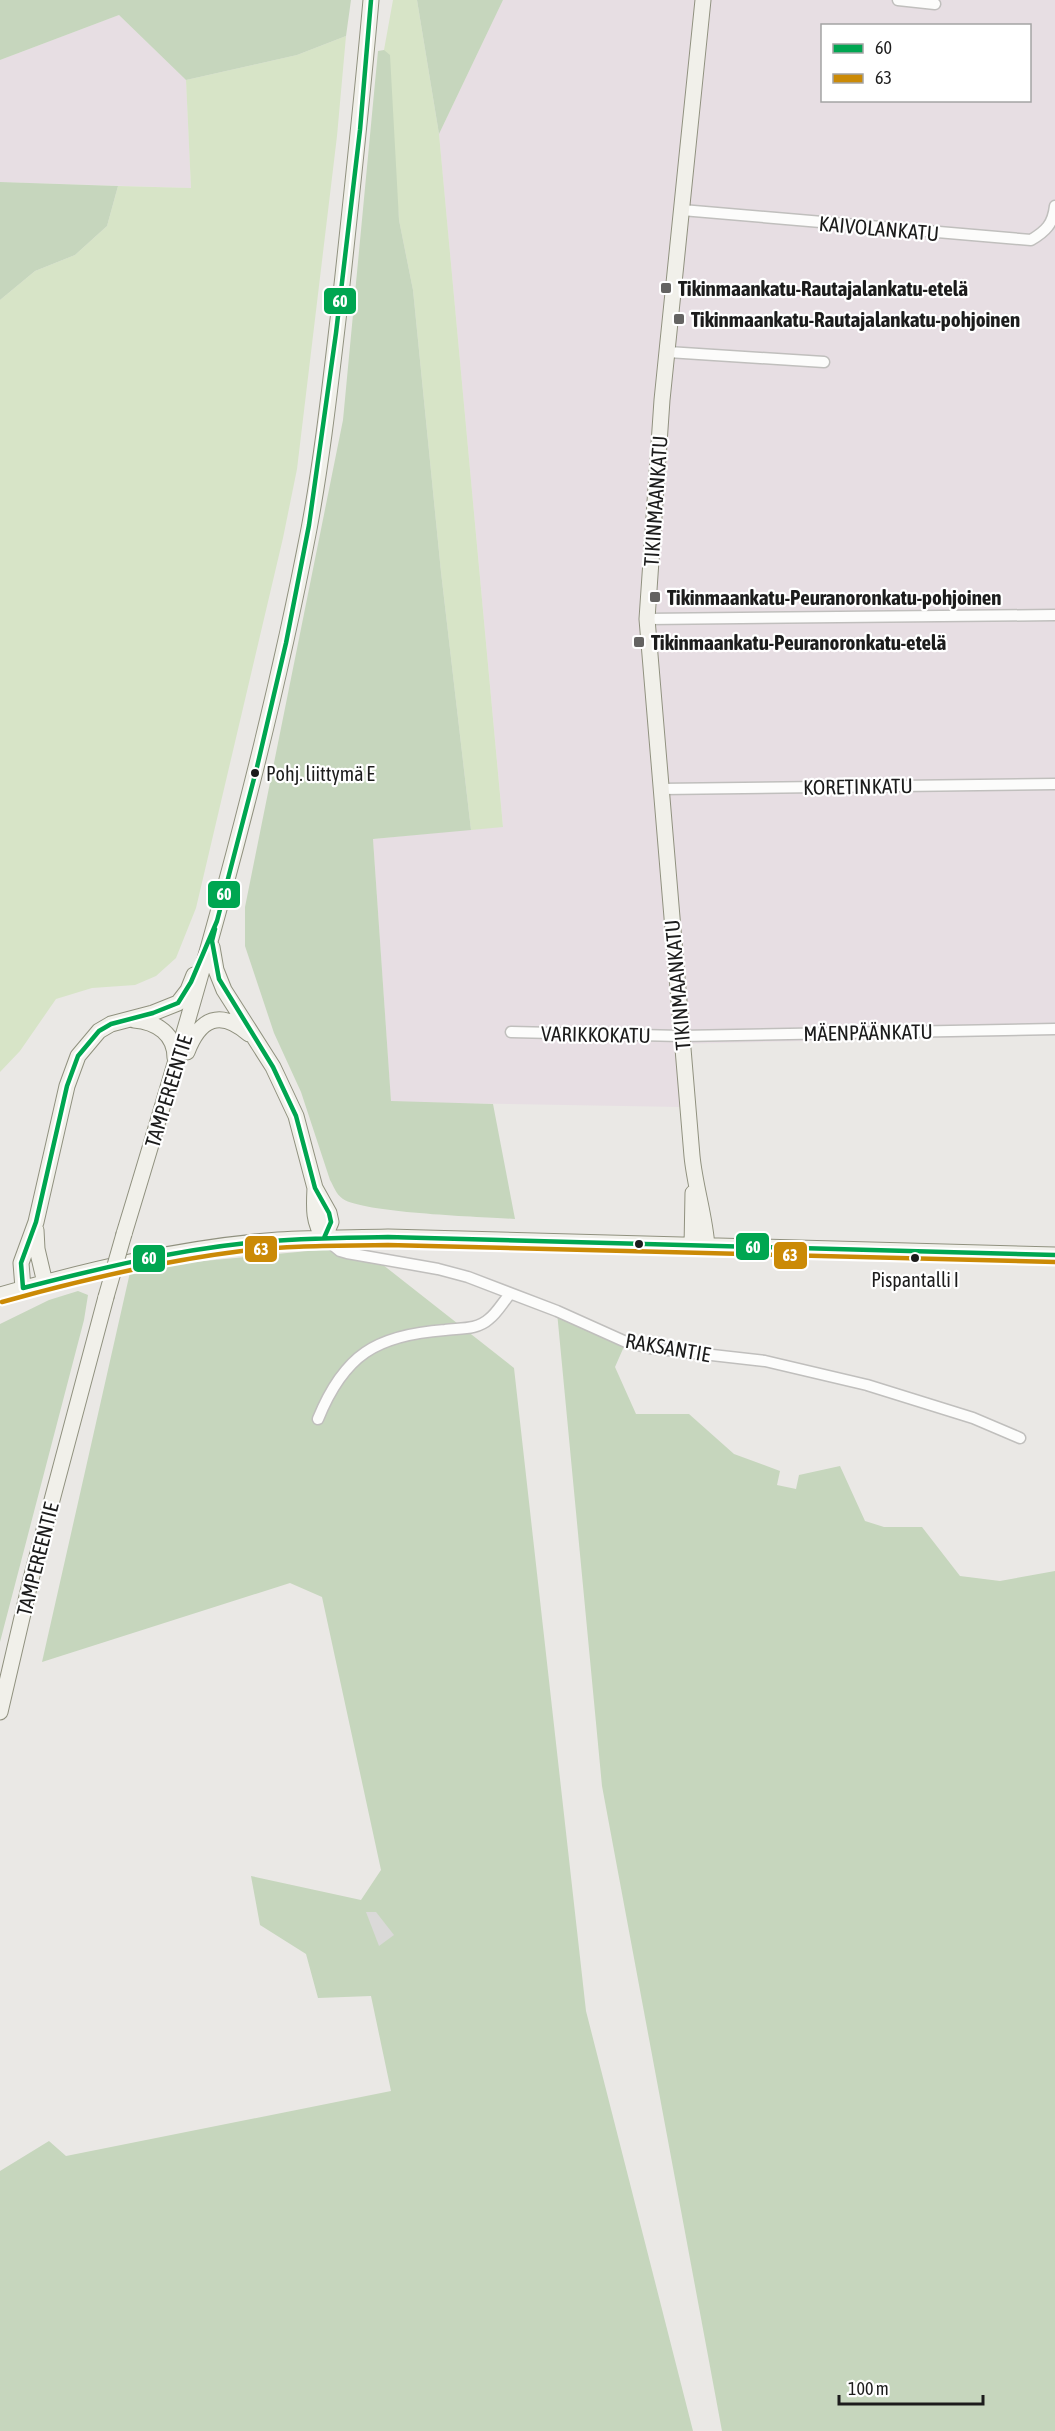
<svg xmlns="http://www.w3.org/2000/svg" width="1055" height="2431" font-family="'Asap Condensed',sans-serif">
	<style>
		.industrial { fill: #e7dee3; fill-rule: evenodd }
		.grass { fill: #d7e4c7 }
		.forest { fill: #c6d6bd }
		.parking { fill: #dad9d8 }
		.lines { fill: none; stroke-linecap: round; stroke-linejoin: round }
		.street-casing { stroke: #c0bfbd; stroke-width: 13 }
		.secondary-casing { stroke: #90917f; stroke-width: 17 }
		.street { stroke: #fcfcfb; stroke-width: 10 }
		.secondary { stroke: #f1f0ea; stroke-width: 15 }
		.secondary-bridge-casing { stroke: #90917f; stroke-width: 17; stroke-linecap: butt }
		.secondary-bridge { stroke: #f1f0ea; stroke-width: 15 }
		.bus-1-casing { stroke: #fff; stroke-width: 9 }
		.bus-2-casing { stroke: #fff; stroke-width: 9 }
		.bus-1 { stroke: #00a651; stroke-width: 4.5 }
		.bus-2 { stroke: #cb8a06; stroke-width: 4.5 }
		.poi-dot { fill: #646362; stroke: #fff; stroke-width: 2 }
		.bus-dot { fill: #1c1c1c; stroke: #fff; stroke-width: 2 }
		.labels { text-anchor: middle; dominant-baseline: central; stroke-width: 4.5; stroke-linejoin: round; paint-order: stroke }
		.bus-label { font-size: 20px; fill: #1c1c1c; stroke: #fff; text-anchor: start }
		.street-label { font-size: 21px; fill: #1c1c1c; stroke: #fff }
		.poi-label { font-size: 21px; font-weight: bold; fill: #1c1c1c; stroke: #fff; text-anchor: start }
		.line-badge { stroke: #fff; stroke-width: 2 }
		.badge-label { font-size: 16px; text-anchor: middle; font-weight: bold; fill: #fff }
	</style>
	<rect width="100%" height="100%" fill="#eae8e5"/>
	<path class="industrial" d="M503,0H1055V1035L677,1044L681,1107L391,1102L373,839L503,826L439,134ZM822,26H1030V100H822Z
		M119,15L186,80L191,188L0,182V60Z"/>
	<path class="grass" d="M393,0H417L439,134L503,827L471,830L441,572L413,290L399,220L384,50Z
		M346,36L337,136L297,469L283,538L196,908L176,958L156,976L135,985L92,988L56,999L20,1051L0,1072V300L35,271L75,255L107,226L118,186L191,188L186,80L297,55Z"/>
	<path class="forest" d="M0,0H351L346,36L297,55L186,80L119,15L0,60Z
		M417,0H503L439,134Z
		M384,50L390,55L399,220L413,290L441,572L471,830L373,839L391,1101L493,1104L515,1219C483,1217 364,1213 343,1199C336,1194 334,1187 330,1180L301,1092L274,1033L245,946V907L343,420L378,51Z
		M0,182L118,186L107,226L75,255L35,271L0,300Z
		M359,1246L514,1368L586,2011L693,2431H0V2171L49,2141L66,2156L391,2091L371,1996L318,1998L306,1954L260,1925L251,1876L361,1900L381,1870L322,1597L290,1583L42,1662L131,1268Z
		M78,1291L88,1295L84,1320L0,1642V1324L49,1300Z
		M557,1312L626,1342L615,1367L636,1414H689L734,1454L780,1471L777,1485L796,1489L799,1475L840,1466L865,1521L884,1527H922L960,1576L1000,1581L1055,1571V2431H722L602,1786Z"/>
	<path class="parking" d="M376,1912L394,1935L379,1946L366,1912Z"/>
	<g class="lines">
		<defs>
			<path id="street" d="M898,0L935,4
				M682,210L1031,240C1046,231 1053,224 1055,206
				M668,352L824,362
				M647,619L1055,615
				M661,789L1055,784
				M511,1032L681,1036L1055,1029
				M324,1238L340,1251L347,1253L438,1269L468,1277L557,1311L626,1342L650,1348L765,1361L867,1385L973,1418L1020,1438
				M318,1419C344,1355 376,1335 445,1330C460,1328 477,1330 489,1319C497,1313 503,1302 510,1294"/>
			<path id="secondary" d="M703,0L662,400L647,619L692,1156C695,1187 705,1216 707,1247
				M212,947L216,970L224,990L273,1067L296,1116L315,1188L329,1213L331,1222L324,1238
				M134,1020C157,1022 175,1034 175,1058
				M187,1052C200,1018 220,1009 249,1034
				M315,1188C314,1208 313,1222 324,1238
				M36,1230L37,1249L45,1283
				M124,1234C195,1001 263,768 309,529C323,454 331,378 340,303C351,202 362,101 371,0
				M692,1247L693,1193
				M23,1288L21,1263L36,1222L67,1086L78,1056L99,1031L111,1024L153,1013L178,1003L188,990L194,975
				M0,1295C91,1269 184,1247 278,1240C315,1238 351,1238 388,1237L1055,1255
				M0,1712L31,1579L106,1297"/>
		</defs>
		<use href="#street" class="street-casing"/>
		<use href="#secondary" class="secondary-casing"/>
		<use href="#street" class="street"/>
		<use href="#secondary" class="secondary"/>
		<defs>
			<path id="secondary-bridge" d="M106,1297L124,1234"/>
		</defs>
		<use href="#secondary-bridge" class="secondary-bridge-casing"/>
		<use href="#secondary-bridge" class="secondary-bridge"/>
		<defs>
			<path id="bus-1" d="M371,0L360,130L336,333L309,525L286,643L257,767L217,921L191,982L178,1003L153,1013L111,1024L99,1031L78,1056L67,1086L36,1222L21,1263L23,1288C97,1269 171,1251 247,1243C294,1238 341,1238 388,1237L1055,1255
				M215,929L212,941L219,979L273,1067L296,1116L315,1188L329,1213L331,1222L324,1238"/>
			<path id="bus-2" d="M2,1302C81,1280 161,1261 242,1251C291,1245 339,1246 388,1245L1055,1262"/>
		</defs>
		<use href="#bus-1" class="bus-1-casing"/>
		<use href="#bus-2" class="bus-2-casing"/>
		<use href="#bus-1" class="bus-1"/>
		<use href="#bus-2" class="bus-2"/>
	</g>
	<g class="poi-dot">
		<rect x="660" y="282" width="12" height="12" rx="3"/>
		<rect x="673" y="313" width="12" height="12" rx="3"/>
		<rect x="649" y="591" width="12" height="12" rx="3"/>
		<rect x="633" y="636" width="12" height="12" rx="3"/>
	</g>
	<g class="bus-dot">
		<circle cx="255" cy="773" r="5"/>
		<circle cx="639" cy="1244" r="5"/>
		<circle cx="915" cy="1258" r="5"/>
	</g>
	<g class="labels">
		<g class="bus-label">
			<text x="266" y="773">Pohj. liittymä E</text>
			<text x="915" y="1279" text-anchor="middle">Pispantalli I</text>
		</g>
		<g class="street-label">
			<text transform="translate(879 228) rotate(5)">KAIVOLANKATU</text>
			<text transform="translate(655 501) rotate(-86)">TIKINMAANKATU</text>
			<text transform="translate(858 786) rotate(-1)">KORETINKATU</text>
			<text transform="translate(677 985) rotate(-95)">TIKINMAANKATU</text>
			<text transform="translate(868 1032) rotate(-1)">MÄENPÄÄNKATU</text>
			<text transform="translate(596 1034) rotate(1)">VARIKKOKATU</text>
			<text transform="translate(168 1091) rotate(-73)">TAMPEREENTIE</text>
			<text transform="translate(668 1347) rotate(10)">RAKSANTIE</text>
			<text transform="translate(37 1559) rotate(-76)">TAMPEREENTIE</text>
		</g>
		<g class="poi-label">
			<text x="678" y="288">Tikinmaankatu-Rautajalankatu-etelä</text>
			<text x="691" y="319">Tikinmaankatu-Rautajalankatu-pohjoinen</text>
			<text x="667" y="597">Tikinmaankatu-Peuranoronkatu-pohjoinen</text>
			<text x="651" y="642">Tikinmaankatu-Peuranoronkatu-etelä</text>
		</g>
	</g>
	<g class="line-badge">
		<rect x="323" y="287" width="34" height="28" rx="6" fill="#00a651"/>
		<rect x="207" y="880" width="34" height="29" rx="6" fill="#00a651"/>
		<rect x="735" y="1232" width="35" height="29" rx="6" fill="#00a651"/>
		<rect x="244" y="1235" width="34" height="28" rx="6" fill="#cb8a06"/>
		<rect x="773" y="1241" width="35" height="29" rx="6" fill="#cb8a06"/>
		<rect x="132" y="1244" width="34" height="29" rx="6" fill="#00a651"/>
	</g>
	<g class="badge-label">
		<text x="340" y="307">60</text>
		<text x="224" y="900">60</text>
		<text x="753" y="1253">60</text>
		<text x="261" y="1255">63</text>
		<text x="790" y="1261">63</text>
		<text x="149" y="1264">60</text>
	</g>
	<rect x="821" y="24" width="210" height="78" fill="#ffffff" stroke="#a4a4a4" stroke-width="1.5"/>
	<rect x="833" y="44" width="30" height="9" fill="#00a651" stroke="#a4a4a4" stroke-width="1.5"/>
	<text x="875" y="54" font-size="18" fill="#1c1c1c">60</text>
	<rect x="833" y="74" width="30" height="9" fill="#cb8a06" stroke="#a4a4a4" stroke-width="1.5"/>
	<text x="875" y="84" font-size="18" fill="#1c1c1c">63</text>
	<path d="M839 2395v9h144v-9" fill="none" stroke="#1c1c1c" stroke-width="3"/>
	<text x="848" y="2395" font-size="18" fill="#1c1c1c" stroke="#ffffff" stroke-width="4.5" paint-order="stroke">100 m</text>
</svg>
